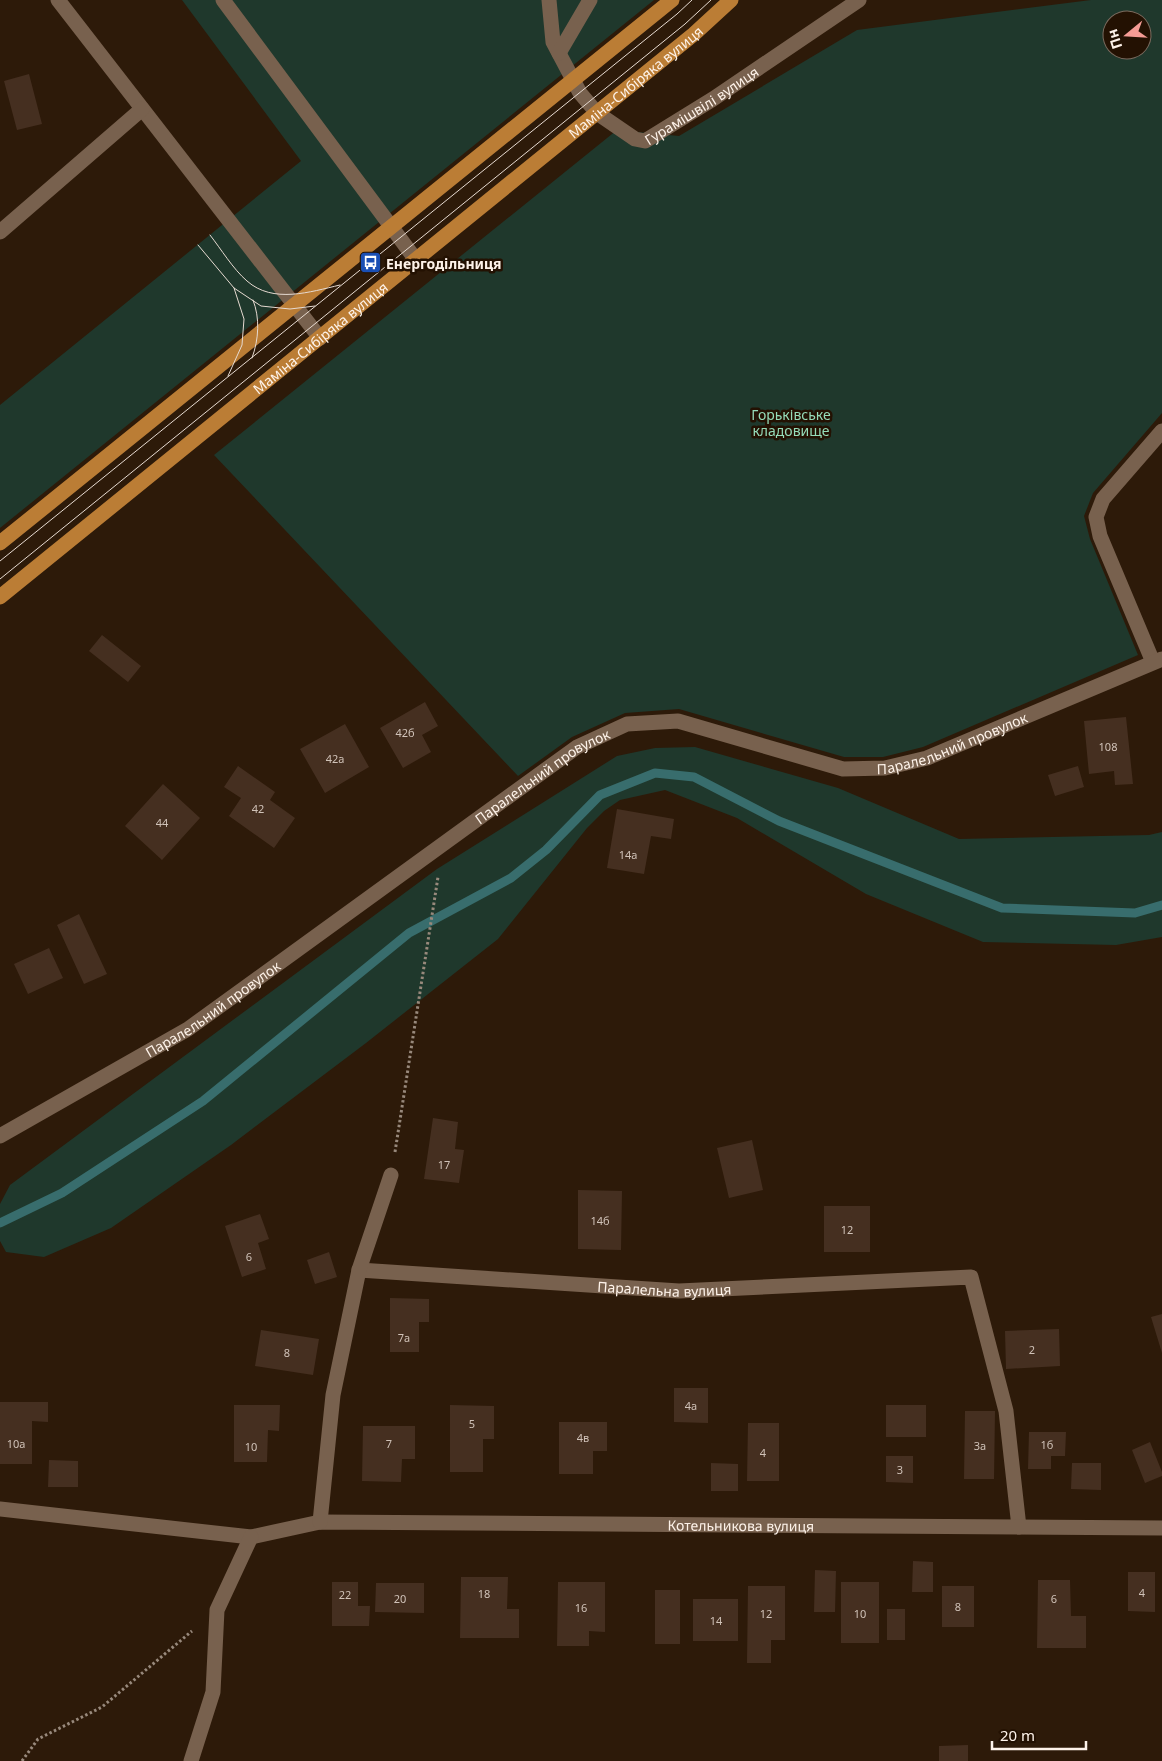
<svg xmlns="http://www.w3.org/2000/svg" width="1162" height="1761" font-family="'Noto Sans',sans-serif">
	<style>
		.green { fill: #1f382c; fill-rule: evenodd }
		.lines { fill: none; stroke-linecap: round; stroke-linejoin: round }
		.stream { stroke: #386d6d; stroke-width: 9 }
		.building { fill: #452f20 }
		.path { stroke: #98897c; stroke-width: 3; stroke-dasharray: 2.5 2.5; stroke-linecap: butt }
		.minor { stroke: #78614e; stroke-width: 15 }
		.major { stroke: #bb7d35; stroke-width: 15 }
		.tram { stroke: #e6dad1; stroke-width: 1 }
		.labels { text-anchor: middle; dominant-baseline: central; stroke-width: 5; stroke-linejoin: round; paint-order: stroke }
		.number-label { font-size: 11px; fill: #d0c2b8 }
		.street-label { font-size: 14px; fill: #fef3ea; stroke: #231102 }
		.poi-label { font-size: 14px; font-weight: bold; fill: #fef3ea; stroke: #231102; text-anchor: start }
		.park-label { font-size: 14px; fill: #95dcb9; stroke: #231102 }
	</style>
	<rect width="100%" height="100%" fill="#2d1a09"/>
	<path class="green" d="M182,0H654L0,528V405L301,161Z
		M1091,0H1162V413L1093,493L1084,516L1090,539L1138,655L923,747L883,757H844L679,709L625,713L572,737L518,776L214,455L617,130L679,136L857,30ZM1112,20H1142V50H1112Z
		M695,747L838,788L959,839L1149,835L1162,832V937L1116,945L983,942L866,894L737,818L665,790L620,800L604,811L587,828L498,939L366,1043L231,1145L111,1228L44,1257L6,1252L0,1241V1204L10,1185L437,869L617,756L655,748Z"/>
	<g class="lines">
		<path class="stream" d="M0,1223L62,1193L203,1101L409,933L511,878L546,850L600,795L655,773L694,777L779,821L1002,908L1135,913L1162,905"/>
	</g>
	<path class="building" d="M29,74L42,124L17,130L4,81Z
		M102,635L141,666L128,682L89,651Z
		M425,702L438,726L422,735L431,752L403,768L380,728Z
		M1126,717L1133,784L1115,785L1114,771L1089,774L1084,721Z
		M345,724L369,767L325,793L300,749Z
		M238,766L275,792L270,800L295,818L274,848L229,816L241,798L224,787Z
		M1078,766L1084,787L1055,796L1048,775Z
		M163,784L200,818L162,860L125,826Z
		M617,809L674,819L671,839L651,836L644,874L607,868Z
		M79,914L107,974L84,984L57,925Z
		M49,948L63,978L28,994L14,964Z
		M433,1118L458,1122L455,1149L464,1150L459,1183L424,1179Z
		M752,1140L763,1190L729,1198L717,1148Z
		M578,1190L622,1191L621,1250L578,1249Z
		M824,1206H870V1252H824Z
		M260,1214L269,1239L258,1243L266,1269L242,1277L225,1226Z
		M329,1252L337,1277L315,1284L307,1260Z
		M390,1298L429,1299V1322H419V1352H390Z
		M1162,1314V1353L1151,1317Z
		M1059,1329L1060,1366L1006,1369L1005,1331Z
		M261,1330L319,1339L313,1375L255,1366Z
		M674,1388H708V1423L674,1422Z
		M0,1402H48V1422L32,1421V1464H0Z
		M234,1405H280L279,1431L268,1430L267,1462H234Z
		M450,1405L494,1406V1439H483V1472H450Z
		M886,1405H926V1437H886Z
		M965,1411H995L994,1479H964Z
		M559,1422H607V1451H593V1474H559Z
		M748,1423H779V1481H747Z
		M363,1426H415V1459H402L401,1482L362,1481Z
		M1029,1432H1066L1065,1456H1051V1469H1028Z
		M1150,1442L1162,1472V1476L1145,1483L1132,1450Z
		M886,1456H913V1483L886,1482Z
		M49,1460L78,1461V1487H48Z
		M711,1463L738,1464V1491H711Z
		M1072,1463H1101V1490L1071,1489Z
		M913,1561L933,1562V1592H912Z
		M815,1570L836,1571L835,1612H814Z
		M1128,1572H1155V1612L1128,1611Z
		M461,1577H508L507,1609H519V1638H460Z
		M1038,1580H1070L1071,1616H1086V1648H1037Z
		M332,1582H358V1606H370L369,1626H332Z
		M558,1582H605V1632L589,1631V1646H557Z
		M841,1582H879V1643H841Z
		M376,1583H424V1613L375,1612Z
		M748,1586H785V1640H771V1663H747Z
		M942,1586H974V1627H942Z
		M655,1590H680V1644H655Z
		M693,1599H738V1641H693Z
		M887,1609H905V1640H887Z
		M968,1745V1761H939V1746Z"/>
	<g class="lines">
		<path class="path" d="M395,1152L438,877
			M22,1761L38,1739L102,1707L192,1631"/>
		<g class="minor">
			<path d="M58,0L320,338"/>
			<path d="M223,0L416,260"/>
			<path id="s1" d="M549,0L553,42L580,93L597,113L635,139L645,141L713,99L859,0"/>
			<path d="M559,53L590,0"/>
			<path d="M0,232L142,109"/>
			<path d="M1153,662L1100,536L1096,517L1103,499L1162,431"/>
			<path id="s2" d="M0,1136L188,1029L577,747L627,724L678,721L843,769L885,768L927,758L1162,659"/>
			<path id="s3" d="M359,1270L679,1291L971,1277L1006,1411L1019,1527"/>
			<path id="s4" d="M0,1509L251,1537L320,1522L1162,1528"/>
			<path d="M320,1522L333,1395L359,1270L391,1175"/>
			<path d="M191,1761L213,1692L217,1610L251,1537"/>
		</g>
		<g class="major">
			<path d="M0,543L672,0"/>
			<path id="s5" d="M0,597L694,34L731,0"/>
		</g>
		<path class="tram" d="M210,235C221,249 233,269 247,281C273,304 310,292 340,285
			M198,245L234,288L261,306L290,309L315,306
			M252,358C259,339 260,318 253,300
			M228,376L242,345L244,319L234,288
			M0,561L677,14L692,0
			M0,579L685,24L711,0"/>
	</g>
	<defs>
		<symbol id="bus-square" viewBox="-11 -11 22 22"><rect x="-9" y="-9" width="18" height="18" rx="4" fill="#1a4fb4" stroke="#231102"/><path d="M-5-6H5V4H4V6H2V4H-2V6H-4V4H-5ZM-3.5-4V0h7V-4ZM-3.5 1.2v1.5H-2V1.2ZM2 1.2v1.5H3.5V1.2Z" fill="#fff"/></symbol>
	</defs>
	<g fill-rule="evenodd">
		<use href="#bus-square" x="358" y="250" width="25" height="25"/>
	</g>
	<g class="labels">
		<g class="number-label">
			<text x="405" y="732">42б</text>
			<text x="1108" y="746">108</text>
			<text x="335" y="758">42а</text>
			<text x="258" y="808">42</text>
			<text x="162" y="822">44</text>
			<text x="628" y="854">14а</text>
			<text x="444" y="1164">17</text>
			<text x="600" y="1220">14б</text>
			<text x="847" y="1229">12</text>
			<text x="249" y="1256">6</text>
			<text x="404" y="1337">7а</text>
			<text x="1032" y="1349">2</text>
			<text x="287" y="1352">8</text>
			<text x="691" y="1405">4а</text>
			<text x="472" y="1423">5</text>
			<text x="583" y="1437">4в</text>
			<text x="16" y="1443">10а</text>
			<text x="389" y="1443">7</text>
			<text x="1047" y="1444">1б</text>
			<text x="980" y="1445">3а</text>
			<text x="251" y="1446">10</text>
			<text x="763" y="1452">4</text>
			<text x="900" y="1469">3</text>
			<text x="1142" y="1592">4</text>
			<text x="484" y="1593">18</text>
			<text x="345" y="1594">22</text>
			<text x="400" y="1598">20</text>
			<text x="1054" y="1598">6</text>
			<text x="958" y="1606">8</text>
			<text x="581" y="1607">16</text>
			<text x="766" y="1613">12</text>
			<text x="860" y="1613">10</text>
			<text x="716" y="1620">14</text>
		</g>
		<g class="street-label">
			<text stroke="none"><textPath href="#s5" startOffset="818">Маміна-Сибіряка вулиця</textPath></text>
			<text stroke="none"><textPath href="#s1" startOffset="249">Гурамішвілі вулиця</textPath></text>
			<text stroke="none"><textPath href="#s5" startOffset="412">Маміна-Сибіряка вулиця</textPath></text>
			<text stroke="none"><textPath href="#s2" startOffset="1088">Паралельний провулок</textPath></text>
			<text stroke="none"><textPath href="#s2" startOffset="652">Паралельний провулок</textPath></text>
			<text stroke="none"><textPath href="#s2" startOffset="248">Паралельний провулок</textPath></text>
			<text stroke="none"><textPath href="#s3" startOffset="306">Паралельна вулиця</textPath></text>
			<text stroke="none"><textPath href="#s4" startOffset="744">Котельникова вулиця</textPath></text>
		</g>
		<g class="poi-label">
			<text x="386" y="263">Енергодільниця</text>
		</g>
		<g class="park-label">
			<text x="791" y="414">Горьківське<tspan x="791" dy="16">кладовище</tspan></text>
		</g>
	</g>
	<g transform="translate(1127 35) rotate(252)"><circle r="24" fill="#231102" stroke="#7b6b5f"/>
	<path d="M0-4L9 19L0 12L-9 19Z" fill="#f59c95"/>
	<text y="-8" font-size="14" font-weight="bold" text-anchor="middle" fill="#fef3ea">Пн</text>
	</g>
	<path d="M992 1741v8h94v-8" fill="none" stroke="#fef3ea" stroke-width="2.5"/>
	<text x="1000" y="1741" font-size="15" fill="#fef3ea" stroke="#231102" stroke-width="4" paint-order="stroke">20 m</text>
</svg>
